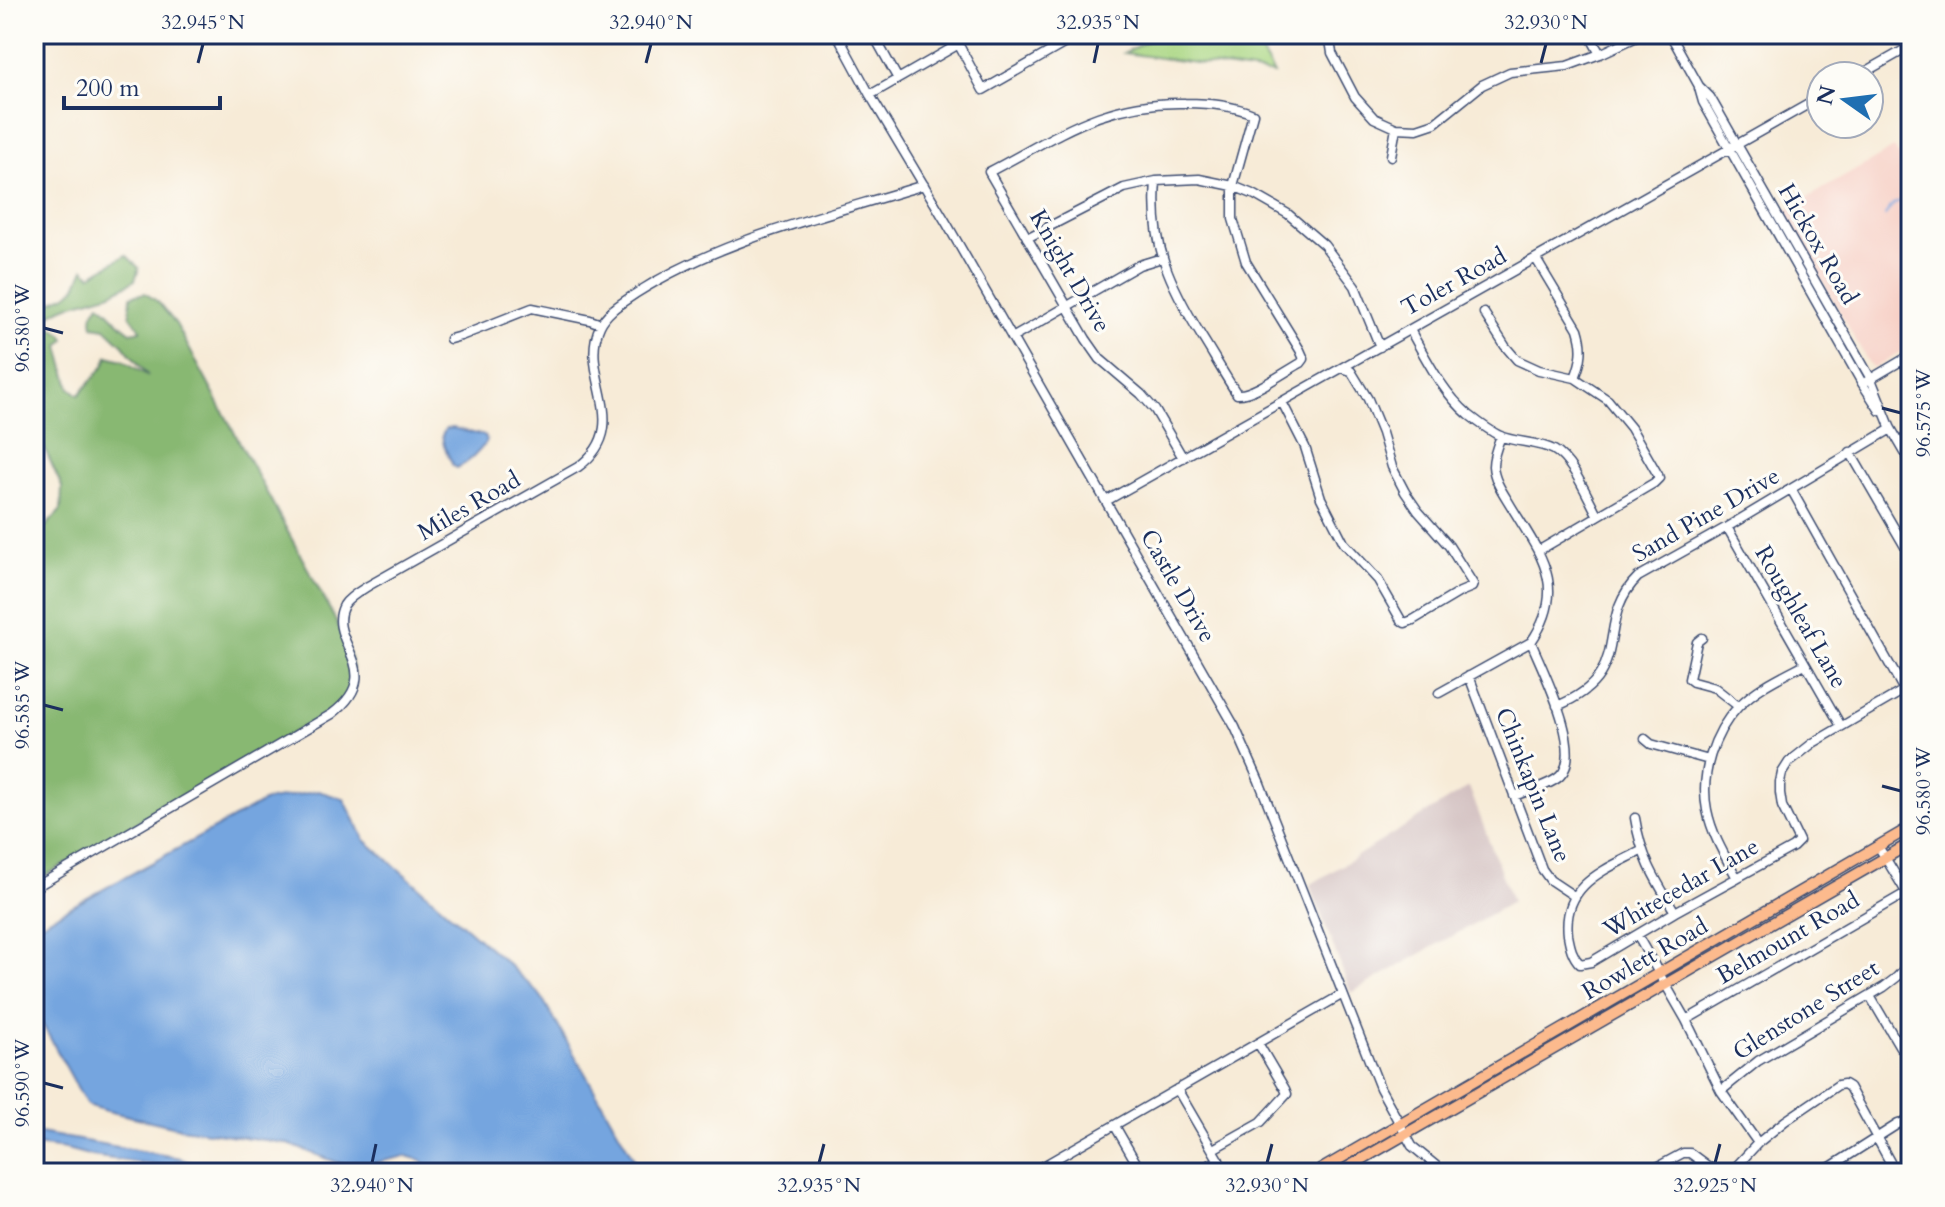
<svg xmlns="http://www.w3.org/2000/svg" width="1945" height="1207" font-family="Cardo,serif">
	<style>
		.built { fill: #f7d1c7 }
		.industrial { fill: #d2bfc0 }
		.green { fill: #abd784; stroke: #638371; stroke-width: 2 }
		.forest { fill: #88b872; stroke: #527468; stroke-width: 2 }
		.water { fill: #74a5df; stroke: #486a9e; stroke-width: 2 }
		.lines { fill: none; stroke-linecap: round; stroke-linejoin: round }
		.stream { stroke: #74a5df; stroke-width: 2 }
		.minor-casing { stroke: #3c4b70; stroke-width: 11 }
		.major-casing { stroke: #3c4b70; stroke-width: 13 }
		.minor { stroke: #fff; stroke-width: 8 }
		.major { stroke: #fcba8d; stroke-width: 10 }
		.ticks { fill: none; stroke: #1b2f5e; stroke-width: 3 }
		.labels { text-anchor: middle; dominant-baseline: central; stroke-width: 6; stroke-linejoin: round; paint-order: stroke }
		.street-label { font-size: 24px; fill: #1b2f5e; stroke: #fdfcf7 }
		.neatline { fill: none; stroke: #1b2f5e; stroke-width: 3 }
		.ticks-label { font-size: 20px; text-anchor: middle; fill: #1b2f5e }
	</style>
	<rect width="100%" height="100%" fill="#fdfcf7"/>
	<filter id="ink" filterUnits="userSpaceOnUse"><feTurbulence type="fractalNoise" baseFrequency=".0125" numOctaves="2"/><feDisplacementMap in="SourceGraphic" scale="16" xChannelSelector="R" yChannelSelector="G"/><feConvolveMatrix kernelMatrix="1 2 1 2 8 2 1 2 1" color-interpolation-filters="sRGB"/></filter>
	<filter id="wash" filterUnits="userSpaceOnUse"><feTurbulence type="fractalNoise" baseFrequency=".006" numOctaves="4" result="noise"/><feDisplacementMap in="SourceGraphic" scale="32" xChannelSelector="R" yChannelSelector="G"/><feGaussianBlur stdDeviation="1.8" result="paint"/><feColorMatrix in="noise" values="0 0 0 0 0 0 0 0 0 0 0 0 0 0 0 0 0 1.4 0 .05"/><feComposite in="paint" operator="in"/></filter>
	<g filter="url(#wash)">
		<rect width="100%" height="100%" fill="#f7ebd7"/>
		<path class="built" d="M1894,148L1911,175V346L1874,368L1871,367L1783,212Z"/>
		<path class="industrial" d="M1469,787L1512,902L1351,993L1310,885Z"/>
		<path class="green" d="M1160,34H1250L1274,74L1124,53Z"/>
		<path class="forest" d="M126,255L139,268L135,280C127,285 120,289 111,293C91,300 67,303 49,316L50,327L62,334L65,339L59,346L70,388L79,395L104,366L108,356L123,360L148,376L123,345L105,328L93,326C91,317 92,311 100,304C111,313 119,324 131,332L141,330L130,315L131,296L145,293L158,302L176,324L337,623C346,645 363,675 345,697C342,702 336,707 331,711L34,882V539L61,510L62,487L44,447L34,448V329L37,326L35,309L67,295L76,287L84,269L91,275Z"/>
		<path class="water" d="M453,428L485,436L487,441C480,451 468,464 456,468L453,466L444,446L442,435L446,429Z
			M318,791L344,799L365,840L508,964L541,996L642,1173H433L421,1160L406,1156L352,1168L285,1143L181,1128L107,1111L87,1105L34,1009V927L265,801Z
			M34,1132L180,1158C199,1169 218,1159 238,1162C248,1163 259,1170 268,1173H191L176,1168L92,1156L66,1149L34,1145Z"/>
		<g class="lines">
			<path class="stream" d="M1885,216C1892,204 1897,197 1911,204"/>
		</g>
	</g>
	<g filter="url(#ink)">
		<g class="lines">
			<defs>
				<path id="minor" d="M837,34L870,95L947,224L1235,727L1259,781L1380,1088L1412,1146L1445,1173
					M873,34L898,79
					M953,34L983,90L1081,34
					M1329,34L1332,53L1355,97L1374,118L1396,128L1417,129L1435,123L1482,85L1510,72L1567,66L1600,54L1643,34
					M1589,34L1600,54
					M1670,34L1699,86L1710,97L1871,379L1891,429
					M1858,76L1911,46
					M1699,88L1703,102L1862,383L1880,411
					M870,95L959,44
					M1391,156L1396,128
					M1156,181C1151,246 1169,283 1202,337C1214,356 1225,376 1237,394C1252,396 1286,371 1301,363L1304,359L1300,350L1246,262L1233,219V186L1253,114C1232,105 1208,103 1185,103C1103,101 1058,136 989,172L1086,339L1100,359L1141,394L1155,410L1183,458
					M1027,238L1124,188L1156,181L1199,179L1233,186L1255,195L1288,214L1324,245L1355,286L1380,347
					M1536,259L1578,329C1584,348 1582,360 1575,378
					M1484,313L1505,346L1517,360L1539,370L1575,378L1608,400L1631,428L1658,475L1659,478L1654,483L1538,551
					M1410,330C1427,360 1442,392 1469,415C1478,422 1490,431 1500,436C1517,443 1537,441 1554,450C1573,461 1587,496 1598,516
					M1012,338L1139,265L1162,258
					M450,339L461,336L532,308L590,320L601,324
					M1903,360L1911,374
					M1867,381L1911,355
					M1282,402L1305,447L1321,498L1344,543L1378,580L1401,620L1405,623L1413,620L1460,592L1472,587L1473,584L1449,546L1418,511L1405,492L1392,467L1382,433L1368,399L1351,371L1342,368
					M1889,425L1911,463
					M1850,452L1911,557
					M1791,489L1904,690
					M1106,501L1821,97
					M1727,527L1841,726
					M1702,638L1697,642L1689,679L1693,682L1715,688L1738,706
					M1469,676L1542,869L1550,880L1574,896
					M1439,693L1531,642C1569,587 1540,554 1511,506C1504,494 1494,481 1493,466C1493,456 1497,446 1501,436
					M1557,706C1637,674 1592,622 1638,577L1727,527L1891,429
					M1645,739L1651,744L1709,760
					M1514,796C1527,791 1551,785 1560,776C1585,752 1542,669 1531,642
					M1635,818C1641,857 1655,879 1675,912
					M1878,846L1911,900
					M1641,851C1605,870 1562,884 1568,935C1570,946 1572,956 1580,964L1591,962L1675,912L1793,847L1799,841L1782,806L1780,793V782L1782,773L1789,762L1813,743L1911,686
					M1737,878C1725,856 1712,835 1707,810C1700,775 1713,733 1738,707C1756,688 1782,676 1805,664
					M34,888L332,714C390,670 324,642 344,605C349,597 360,591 368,586L578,467C636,425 577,375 600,326C607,311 622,303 635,294C720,239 828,215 924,185
					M1637,935L1686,1020L1721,1091L1758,1143
					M1870,996L1900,1047L1911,1054
					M1686,1020L1911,890
					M1177,1089L1226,1173
					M1721,1091L1758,1061L1884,987L1897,977L1911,962
					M1115,1126L1142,1173
					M1213,1149L1261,1122L1287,1094L1285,1089L1258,1043
					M1031,1173L1343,994
					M1194,1173L1219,1160
					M1646,1173L1683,1153H1690L1717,1173
					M1730,1173L1758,1143L1785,1121L1838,1085L1844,1084L1849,1087L1896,1173
					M1821,1173L1898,1124L1911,1120"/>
				<path id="major" d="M1315,1173L1911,827
					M1338,1173L1911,843"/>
			</defs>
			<use href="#minor" class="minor-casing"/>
			<use href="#major" class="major-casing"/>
			<use href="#minor" class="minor"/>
			<use href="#major" class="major"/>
		</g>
	</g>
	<path class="ticks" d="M198,63L203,44M646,63L651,44M1094,63L1098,44M1541,63L1546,44M44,328L63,333M1882,408L1901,413M44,705L63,710M1882,786L1901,791M44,1083L63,1088M372,1163L376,1144M819,1163L824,1144M1267,1163L1272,1144M1715,1163L1720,1144"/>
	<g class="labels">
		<g class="street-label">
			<text transform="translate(1818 244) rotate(60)">Hickox Road</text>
			<text transform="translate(1070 271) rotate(60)">Knight Drive</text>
			<text transform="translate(1454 282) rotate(-29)">Toler Road</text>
			<text transform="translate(469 506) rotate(-30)">Miles Road</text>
			<text transform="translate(1706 515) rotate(-30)">Sand Pine Drive</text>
			<text transform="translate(1178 586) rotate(60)">Castle Drive</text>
			<text transform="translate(1801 617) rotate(60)">Roughleaf Lane</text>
			<text transform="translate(1533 785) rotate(68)">Chinkapin Lane</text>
			<text transform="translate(1681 888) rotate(-30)">Whitecedar Lane</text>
			<text transform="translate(1788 938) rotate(-30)">Belmount Road</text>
			<text transform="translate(1645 959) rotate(-30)">Rowlett Road</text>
			<text transform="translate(1806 1010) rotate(-32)">Glenstone Street</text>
		</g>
	</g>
	<rect width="1945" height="1207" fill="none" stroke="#fdfcf7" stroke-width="88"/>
	<g transform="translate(1845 100) rotate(284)"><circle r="38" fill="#fdfcf7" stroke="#a3aaba" stroke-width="2"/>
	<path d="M0-6L14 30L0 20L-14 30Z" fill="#1f6fb2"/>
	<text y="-12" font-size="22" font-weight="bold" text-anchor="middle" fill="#1b2f5e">N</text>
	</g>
	<path d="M64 96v12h156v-12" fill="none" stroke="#1b2f5e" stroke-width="4"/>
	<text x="76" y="96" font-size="24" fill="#1b2f5e" stroke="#fdfcf7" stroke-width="6" paint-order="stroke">200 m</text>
	<rect x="44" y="44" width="1857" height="1119" class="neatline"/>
	<g class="ticks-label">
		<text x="203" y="29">32.945°N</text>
		<text x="651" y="29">32.940°N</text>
		<text x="1098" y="29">32.935°N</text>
		<text x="1546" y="29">32.930°N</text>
		<text transform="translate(22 328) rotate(-90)" y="7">96.580°W</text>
		<text transform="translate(1923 413) rotate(-90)" y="7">96.575°W</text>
		<text transform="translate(22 705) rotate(-90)" y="7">96.585°W</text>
		<text transform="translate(1923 791) rotate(-90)" y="7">96.580°W</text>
		<text transform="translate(22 1083) rotate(-90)" y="7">96.590°W</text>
		<text x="372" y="1192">32.940°N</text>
		<text x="819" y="1192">32.935°N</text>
		<text x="1267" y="1192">32.930°N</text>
		<text x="1715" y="1192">32.925°N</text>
	</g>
</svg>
